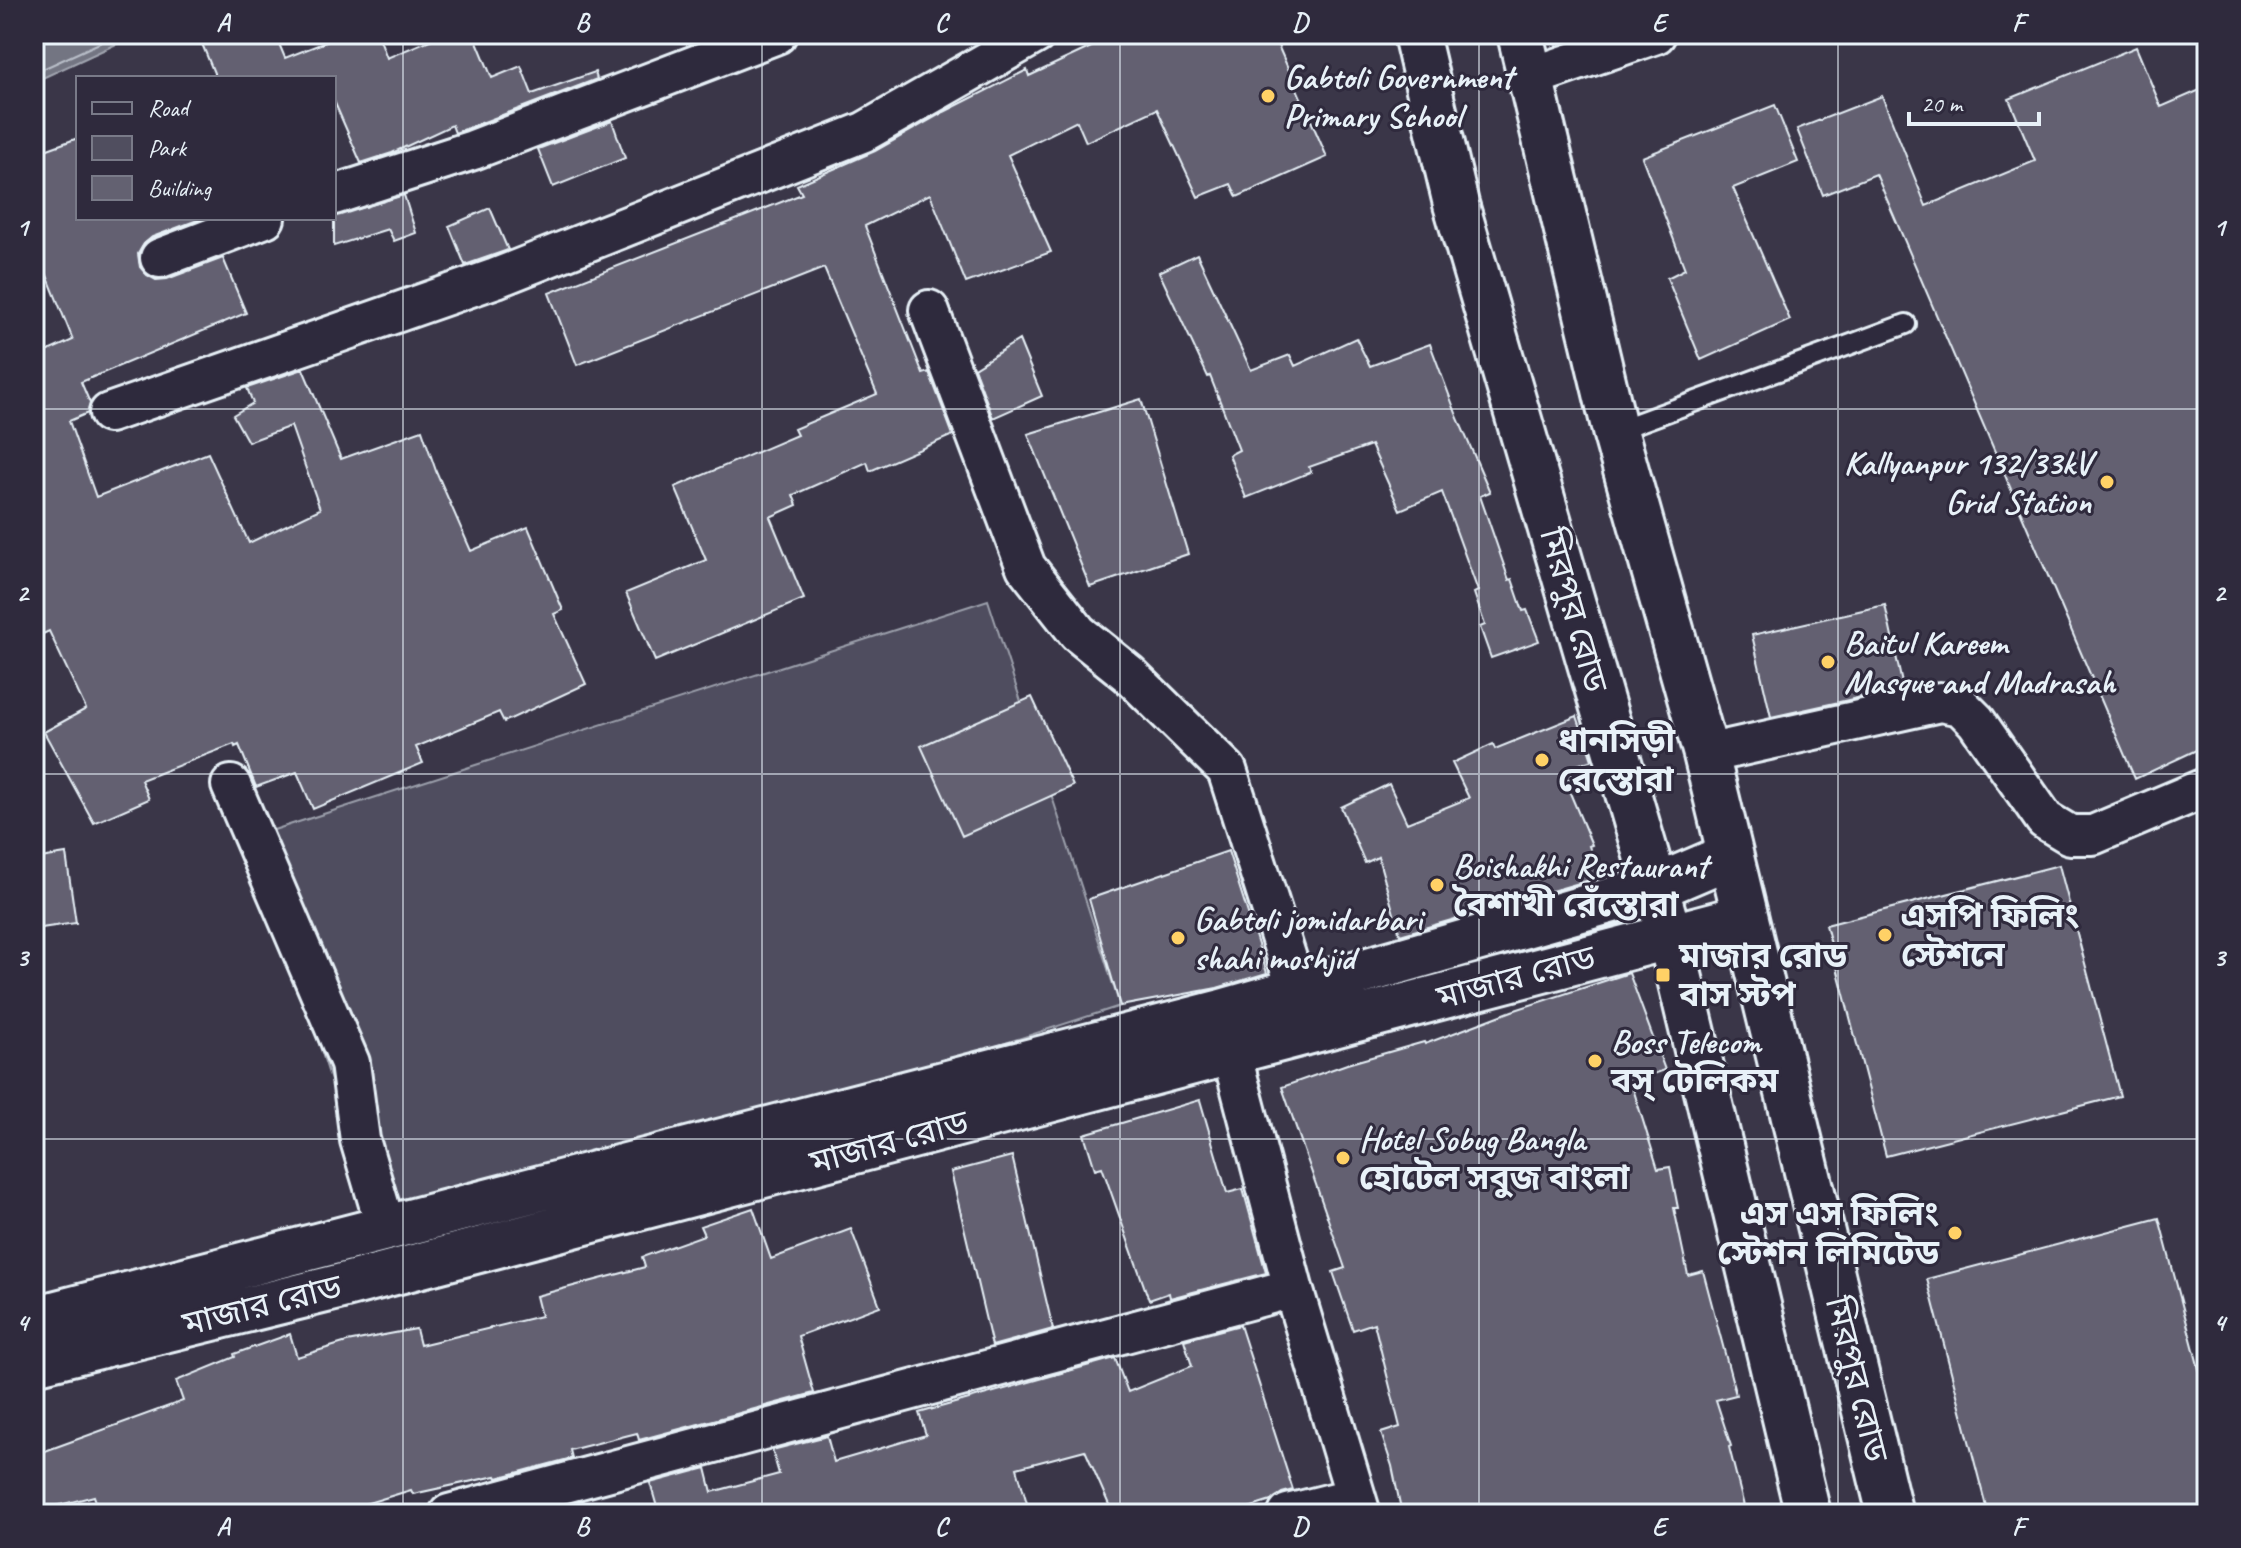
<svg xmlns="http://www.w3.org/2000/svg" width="2241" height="1548" font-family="Caveat,'Noto Sans Bengali',sans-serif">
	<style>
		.green { fill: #504e5f; stroke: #9ca0ac; stroke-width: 2 }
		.water { fill: #737482; stroke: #a2a6b1; stroke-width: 2 }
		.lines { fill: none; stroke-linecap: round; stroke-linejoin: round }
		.shore { stroke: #b9bfc9; stroke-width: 2 }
		.building { fill: #636171; stroke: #e8f1f8; stroke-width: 2 }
		.lane-casing { stroke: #e8f1f8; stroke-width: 24 }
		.street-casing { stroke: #e8f1f8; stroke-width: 44 }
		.secondary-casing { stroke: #e8f1f8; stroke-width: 50 }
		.highway-casing { stroke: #e8f1f8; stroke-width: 50 }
		.lane { stroke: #2f2a3d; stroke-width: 18 }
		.street { stroke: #2f2a3d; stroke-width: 38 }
		.secondary { stroke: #2f2a3d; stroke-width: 44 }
		.highway { stroke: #2f2a3d; stroke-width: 44 }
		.grid { fill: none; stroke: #e8f1f8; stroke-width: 2; stroke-opacity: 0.55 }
		.poi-dot { fill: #ffd166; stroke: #2f2a3d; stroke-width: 3 }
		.labels { text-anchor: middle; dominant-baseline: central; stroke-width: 6; stroke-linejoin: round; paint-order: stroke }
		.poi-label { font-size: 34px; font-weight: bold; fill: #e8f1f8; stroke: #2f2a3d; text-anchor: start }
		.street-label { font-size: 34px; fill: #e8f1f8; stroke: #2f2a3d }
		.neatline { fill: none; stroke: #e8f1f8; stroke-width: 3 }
		.grid-label { font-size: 26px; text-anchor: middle; font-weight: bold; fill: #e8f1f8 }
	</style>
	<rect width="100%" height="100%" fill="#3a3648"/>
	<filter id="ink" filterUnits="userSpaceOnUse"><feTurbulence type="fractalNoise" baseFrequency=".0125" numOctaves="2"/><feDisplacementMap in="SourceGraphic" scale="16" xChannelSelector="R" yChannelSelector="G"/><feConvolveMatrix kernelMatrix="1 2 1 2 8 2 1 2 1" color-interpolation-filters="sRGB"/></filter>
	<g filter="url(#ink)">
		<path class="green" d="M988,600L1120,1006L384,1244L252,837Z"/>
		<path class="water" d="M34,34H138L34,82Z"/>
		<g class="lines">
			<path class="shore" d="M34,73L119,34"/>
		</g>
		<path class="building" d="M198,34H275L285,58L346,34H378L387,58L444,34H474L492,78L521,66L532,94L595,72L597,79L455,133L452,125L392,153L361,163L334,101V78H216Z
			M1119,34H1273L1327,157L1237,197L1231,184L1198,197L1157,109L1086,142L1077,121L1008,155L1051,252L966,283L930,194L865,226L923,374L929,372L953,435L870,471L867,462L793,495L797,505L770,517L804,599L655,661L626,593L706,560L675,487L797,435L794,429L877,394L824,268L577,365L549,293L802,194L797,185L875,151L944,112L1027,70L1029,76Z
			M2136,47L2161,107L2207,87V745L2135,779L1876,174L1823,195L1797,129L1882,96L1926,206L2035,161L2009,99Z
			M1775,105L1798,162L1733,188L1790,320L1701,360L1667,278L1685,269L1642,157Z
			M612,121L625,158L553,187L538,149Z
			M78,138V218H203L152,237L144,244L138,254L140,267L147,275L156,280L167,279L223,258L246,313L81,382L90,403L88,413L69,421L96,497L208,453L249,543L320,509L291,426L248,442L233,415L253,403L247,388L303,369L341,459L422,430L436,471L471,551L528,527L563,610L554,614L586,684L504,722L499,712L416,747L423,763L313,809L297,772L256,787L239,745L235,747L234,744L141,780L149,799L94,823L44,732L86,709L49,631L43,634L34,615V338H38L44,353L73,340L34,243V154Z
			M404,195L416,233L394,241L388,229L334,246V216Z
			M490,208L508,250L465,265L449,226Z
			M1197,254L1251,370L1290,355L1295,366L1356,338L1370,366L1430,344L1457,416L1490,492L1480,496L1509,580L1512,579L1523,611L1527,610L1539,641L1491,658L1480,627L1485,625L1474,593L1478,591L1442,492L1400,510L1371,445L1309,467L1311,472L1246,498L1229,455L1239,450L1210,376L1208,377L1159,272Z
			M1019,340L1042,396L993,418L974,368Z
			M1141,399L1188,554L1090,587L1028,434Z
			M1885,605L1903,688L1771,717L1752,635Z
			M1032,697L1073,786L962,836L921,746Z
			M1577,716L1592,760L1568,768L1573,778L1565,781L1592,845L1589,846L1600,877L1400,935L1378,857L1365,863L1341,807L1389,784L1407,823L1469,798L1452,763L1493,744L1495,749Z
			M1228,851L1267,973L1217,988L1120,1006L1089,899Z
			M66,854L76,923L34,929V859Z
			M2059,865L2120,1096L1886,1156L1826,925Z
			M1629,973L1665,1070L1631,1082L1658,1169L1670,1167L1678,1208H1674L1688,1275L1703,1271L1736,1395L1716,1400L1731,1446L1729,1447L1746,1514H1402L1392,1466L1381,1433L1400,1427L1374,1323L1353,1330L1333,1272L1345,1268L1282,1087L1347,1064L1424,1042L1425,1044L1512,1011Z
			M1200,1100L1227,1193L1243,1189L1266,1273L1170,1298L1169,1293L1149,1300L1102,1167L1095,1169L1084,1134Z
			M1012,1156L1053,1329L992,1346L951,1172Z
			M753,1208L771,1259L851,1229L880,1306L798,1336L814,1393L639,1440L637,1433L570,1450L572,1458L497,1478L496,1476L413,1494L411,1490L332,1514H100L94,1496L34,1512V1455L183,1401L176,1381L235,1357L234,1354L290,1334L297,1357L347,1342L416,1329L420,1345L541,1316L536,1296L645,1267L642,1257L704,1235L700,1226Z
			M2159,1218L2207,1399V1514H1988L1927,1279Z
			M1240,1325L1293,1490L1282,1493L1271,1501L1230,1514H1113L1085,1450L1017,1468L1030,1514H659L650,1483L706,1468L712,1492L779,1474L772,1450L827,1436L834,1462L926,1435L919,1413L1115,1358L1128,1392L1192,1366L1184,1340Z
			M583,1501L586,1514H534Z"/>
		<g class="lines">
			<defs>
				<path id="lane" d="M1615,431L1906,324"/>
				<path id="street" d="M1531,77L1656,34
					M334,195L473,150L777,34
					M160,258L265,218
					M929,310L1026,567L1078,633L1129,674L1227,770L1297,990
					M109,413L496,278L864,132L1036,34
					M1706,754L1940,702L1961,706L1976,721L2045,820L2070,835H2093L2207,787
					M231,785L350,1063L360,1140L386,1228
					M1231,1052L1293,1288L1361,1514
					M449,1514L1293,1288
					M1288,1514L1356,1497"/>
				<path id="secondary" d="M34,1319L1222,1012L1654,888L1729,856
					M34,1362L334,1288L1744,917"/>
				<path id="highway" d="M1416,34L1456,204L1670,937L1808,1514
					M1520,34L1615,431L1706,754L1890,1514"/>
			</defs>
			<use href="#lane" class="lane-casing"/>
			<use href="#street" class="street-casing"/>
			<use href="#secondary" class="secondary-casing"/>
			<use href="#highway" class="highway-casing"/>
			<use href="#lane" class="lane"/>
			<use href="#street" class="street"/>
			<use href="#secondary" class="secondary"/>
			<use href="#highway" class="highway"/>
		</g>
	</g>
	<path class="grid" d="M403,34V1514M762,34V1514M1120,34V1514M1479,34V1514M1838,34V1514M34,409H2207M34,774H2207M34,1139H2207"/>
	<g class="poi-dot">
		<circle cx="1268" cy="96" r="8"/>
		<circle cx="2107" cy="482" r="8"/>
		<circle cx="1828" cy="662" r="8"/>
		<circle cx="1542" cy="760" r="8"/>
		<circle cx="1437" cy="885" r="8"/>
		<circle cx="1885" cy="935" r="8"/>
		<circle cx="1178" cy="938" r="8"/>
		<rect x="1655" y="967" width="16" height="16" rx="4"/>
		<circle cx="1595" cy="1061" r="8"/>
		<circle cx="1343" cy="1158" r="8"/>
		<circle cx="1955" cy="1233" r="8"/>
	</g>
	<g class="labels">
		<g class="poi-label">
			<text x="1284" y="76">Gabtoli Government<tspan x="1284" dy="39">Primary School</tspan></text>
			<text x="2091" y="462" text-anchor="end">Kallyanpur 132/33kV<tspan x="2091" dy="39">Grid Station</tspan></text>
			<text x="1844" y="642">Baitul Kareem<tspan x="1844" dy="39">Masque and Madrasah</tspan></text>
			<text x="1558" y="740">ধানসিড়ী<tspan x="1558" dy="39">রেস্তোরা</tspan></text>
			<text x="1453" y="865">Boishakhi Restaurant<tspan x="1453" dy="39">বৈশাখী রেঁস্তোরা</tspan></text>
			<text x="1901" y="915">এসপি ফিলিং<tspan x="1901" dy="39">স্টেশনে</tspan></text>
			<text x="1194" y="918">Gabtoli jomidarbari<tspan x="1194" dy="39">shahi moshjid</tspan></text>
			<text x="1679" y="955">মাজার রোড<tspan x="1679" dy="39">বাস স্টপ</tspan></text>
			<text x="1611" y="1041">Boss Telecom<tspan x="1611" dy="39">বস্ টেলিকম</tspan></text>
			<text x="1359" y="1138">Hotel Sobug Bangla<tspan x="1359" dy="39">হোটেল সবুজ বাংলা</tspan></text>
			<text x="1939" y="1213" text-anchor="end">এস এস ফিলিং<tspan x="1939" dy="39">স্টেশন লিমিটেড</tspan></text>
		</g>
		<g class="street-label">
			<text transform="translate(1574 610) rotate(74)">মিরপুর রোড</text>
			<text transform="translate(1516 977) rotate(-15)">মাজার রোড</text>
			<text transform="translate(889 1142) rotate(-15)">মাজার রোড</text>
			<text transform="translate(262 1305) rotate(-14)">মাজার রোড</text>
			<text transform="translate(1857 1379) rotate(76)">মিরপুর রোড</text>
		</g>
	</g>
	<rect width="2241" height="1548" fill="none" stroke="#2f2a3d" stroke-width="88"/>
	<rect x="76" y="76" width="260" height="144" fill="#2f2a3d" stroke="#797a88" stroke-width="2"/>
	<rect x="92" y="102" width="40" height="12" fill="#2f2a3d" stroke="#797a88" stroke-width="2"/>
	<text x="148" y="116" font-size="24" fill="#e8f1f8">Road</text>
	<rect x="92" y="136" width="40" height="24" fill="#504e5f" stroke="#797a88" stroke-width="2"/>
	<text x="148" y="156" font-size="24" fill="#e8f1f8">Park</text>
	<rect x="92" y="176" width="40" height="24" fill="#636171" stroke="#797a88" stroke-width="2"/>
	<text x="148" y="196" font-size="24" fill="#e8f1f8">Building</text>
	<path d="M1909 112v12h130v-12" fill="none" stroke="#e8f1f8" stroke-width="4"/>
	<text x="1921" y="112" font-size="24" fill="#e8f1f8" stroke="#2f2a3d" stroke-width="6" paint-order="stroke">20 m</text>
	<rect x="44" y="44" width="2153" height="1460" class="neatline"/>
	<g class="grid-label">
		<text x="223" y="31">A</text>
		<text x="582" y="31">B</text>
		<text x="941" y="31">C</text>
		<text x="1300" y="31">D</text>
		<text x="1659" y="31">E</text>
		<text x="2018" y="31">F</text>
		<text x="22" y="236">1</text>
		<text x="2219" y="236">1</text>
		<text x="22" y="601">2</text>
		<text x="2219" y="601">2</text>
		<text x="22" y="966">3</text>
		<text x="2219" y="966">3</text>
		<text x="22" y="1331">4</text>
		<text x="2219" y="1331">4</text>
		<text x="223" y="1535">A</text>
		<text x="582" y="1535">B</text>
		<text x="941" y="1535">C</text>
		<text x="1300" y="1535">D</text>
		<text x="1659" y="1535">E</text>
		<text x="2018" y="1535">F</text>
	</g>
</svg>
